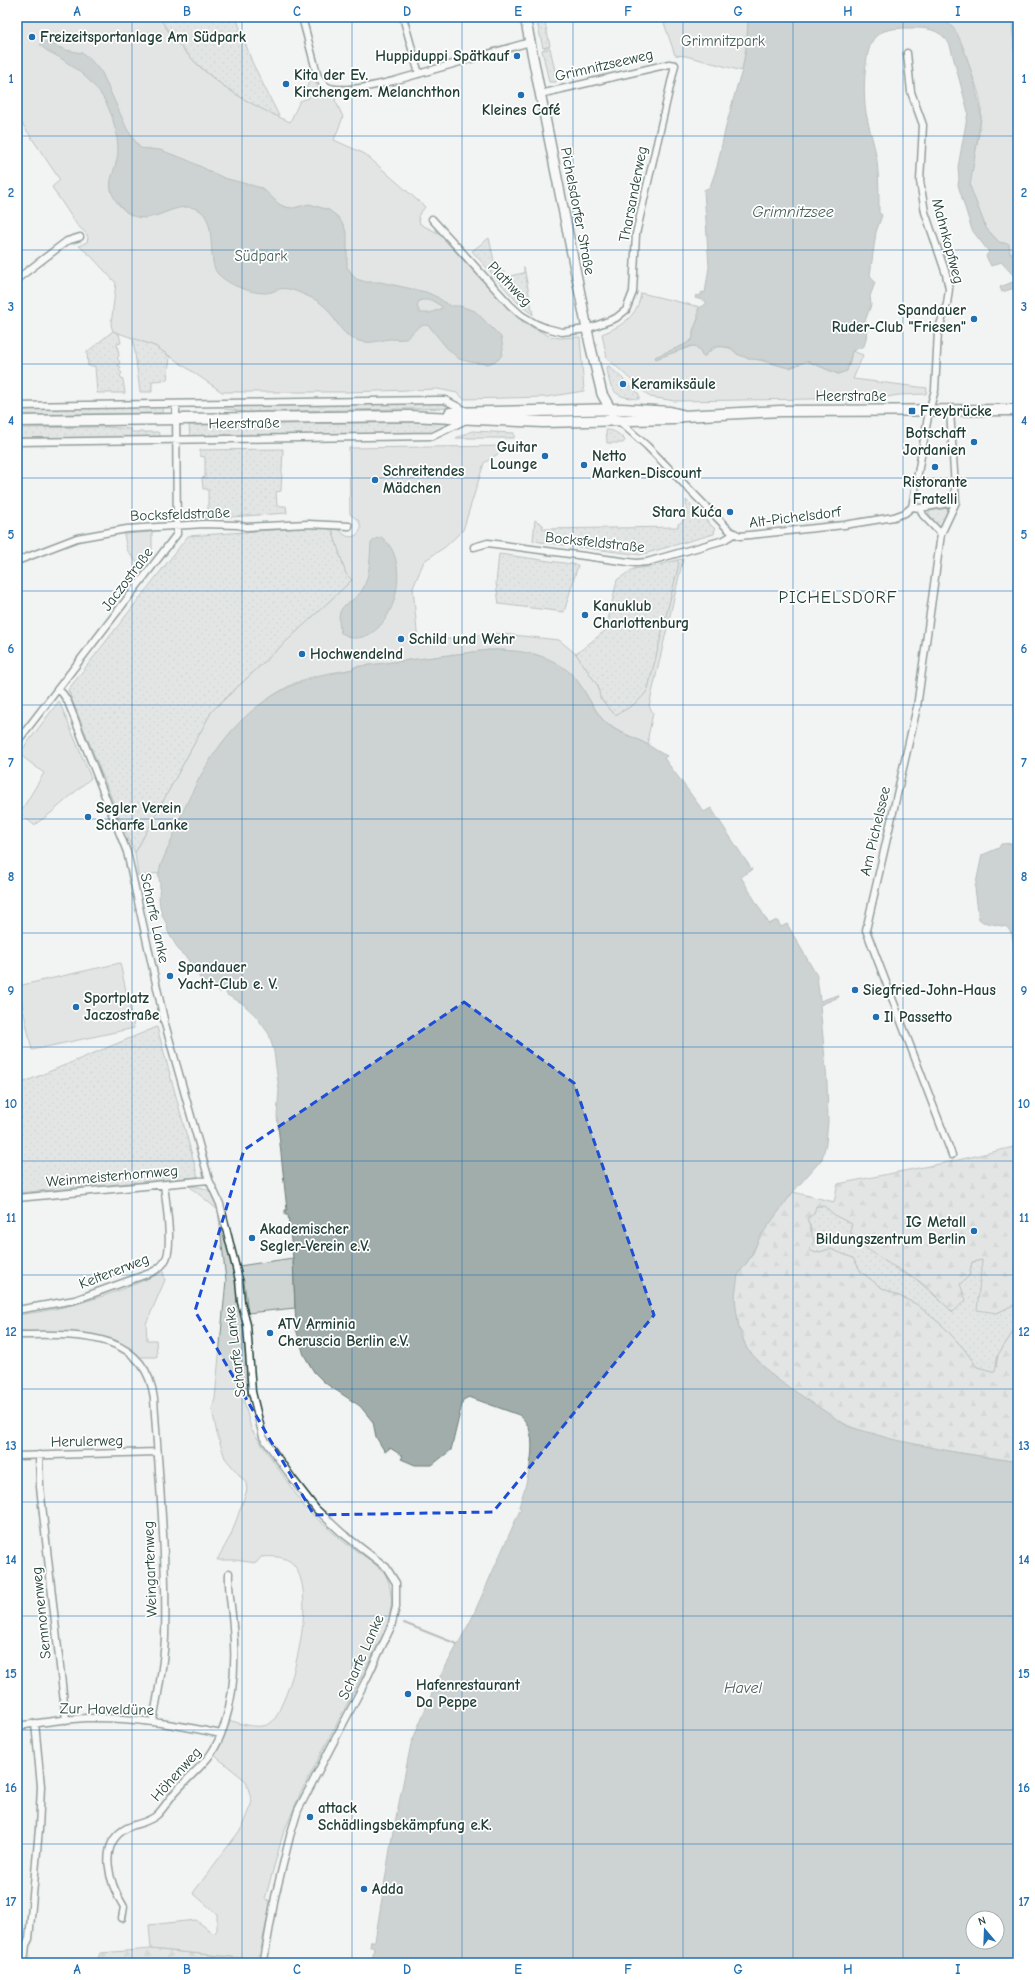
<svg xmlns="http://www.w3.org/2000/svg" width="1035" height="1980" font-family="'Comic Neue',sans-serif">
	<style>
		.grass { fill: url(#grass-dots); stroke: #768984 }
		.forest { fill: url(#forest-firs); stroke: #768984 }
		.park { fill: #ced5d3; stroke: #768984 }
		.water { fill: #a1adaa; stroke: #6d807b; fill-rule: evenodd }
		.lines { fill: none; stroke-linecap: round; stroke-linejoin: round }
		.stream { stroke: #6d807b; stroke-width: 2 }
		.street-casing { stroke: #1f3d34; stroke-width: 9 }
		.secondary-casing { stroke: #1f3d34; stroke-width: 12 }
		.primary-casing { stroke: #1f3d34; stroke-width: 13 }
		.street { stroke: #fff; stroke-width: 6 }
		.secondary { stroke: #fff; stroke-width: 9 }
		.primary { stroke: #fff; stroke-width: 10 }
		.marked { fill: none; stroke: #1d4ed8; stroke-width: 3; stroke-dasharray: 8 5; stroke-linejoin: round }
		.grid { fill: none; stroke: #1f6fb2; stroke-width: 1; stroke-opacity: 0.55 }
		.poi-dot { fill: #1f6fb2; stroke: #fff; stroke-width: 1.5 }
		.labels { text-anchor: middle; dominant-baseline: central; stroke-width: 3.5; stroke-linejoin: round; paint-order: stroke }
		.poi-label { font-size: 15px; font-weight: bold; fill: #1f3d34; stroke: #fff; text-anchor: start }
		.park-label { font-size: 15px; fill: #425b54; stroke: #fff }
		.street-label { font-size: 15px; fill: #1f3d34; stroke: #fff }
		.water-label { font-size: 16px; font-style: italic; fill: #465f57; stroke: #fff }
		.quarter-label { font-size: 17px; letter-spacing: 1px; fill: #1f3d34; stroke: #fff }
		.neatline { fill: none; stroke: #1f6fb2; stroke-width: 1.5 }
		.grid-label { font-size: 13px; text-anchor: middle; font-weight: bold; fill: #1f6fb2 }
	</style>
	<defs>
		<pattern id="grass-dots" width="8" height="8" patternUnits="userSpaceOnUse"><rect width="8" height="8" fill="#ced5d3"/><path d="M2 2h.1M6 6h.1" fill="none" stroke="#b0b8b6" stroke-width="1.8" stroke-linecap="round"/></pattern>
		<pattern id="forest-firs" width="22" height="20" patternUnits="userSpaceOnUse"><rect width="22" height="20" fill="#ced5d3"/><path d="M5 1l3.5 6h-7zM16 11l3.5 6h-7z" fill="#b0b8b6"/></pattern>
	</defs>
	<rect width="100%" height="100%" fill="#f2f3f3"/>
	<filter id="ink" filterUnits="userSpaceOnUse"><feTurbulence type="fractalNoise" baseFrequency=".025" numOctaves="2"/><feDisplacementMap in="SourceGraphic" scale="8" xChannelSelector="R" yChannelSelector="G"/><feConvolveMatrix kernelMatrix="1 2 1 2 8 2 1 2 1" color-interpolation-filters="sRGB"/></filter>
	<g filter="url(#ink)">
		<path class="grass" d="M159,17H236L252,62L280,118C230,95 188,64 159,17Z
			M541,17L544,18L550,46L543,48L536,18Z
			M550,48L557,80L556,82H549L542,50Z
			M489,238L496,270L500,269L501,272H504L505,277L524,273V267L533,315L518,303L472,251Z
			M113,331L119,334L121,343L117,344L119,356L117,358L120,362L118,365L121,367L119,370L122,373L120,376L123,380L125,393H97L95,366H88L87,352Z
			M133,338L155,346L170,357L167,380L152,381V392H140Z
			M609,366L639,394V399C614,397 610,392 607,367Z
			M434,403L445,404L452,408L247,412L224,409L223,407Z
			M163,407V413L17,415V409Z
			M446,422L449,425L433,433L190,436L189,425Z
			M106,427L131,429V432H158L161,437L17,438V428Z
			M606,430C615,430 619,434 625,440L623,443H607Z
			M472,431L514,433V438H456Z
			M283,449L281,491L276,492L277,506H286L287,513L202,519V516L208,515V489H203L202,478L205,477V457L200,456V450Z
			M686,500L715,529L714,534L640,555L533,541L535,520L543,525V529L678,527V524C689,520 686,509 686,500Z
			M947,508L949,510L943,526H938L928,513L930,511Z
			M315,527L332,529L346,574L352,580L212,711L135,853L122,824L68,690L188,536Z
			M499,554L578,565L564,612L499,604L496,583Z
			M677,560L679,564L648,689C642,701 626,710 615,715L600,698L598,686L576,654L606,630L617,580L633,569L655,566Z
			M157,1027L198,1177L17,1193V1085Z
			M816,1206H824L836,1216L852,1224L897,1270L917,1280L953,1312L960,1284L969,1276L972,1262L982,1260L997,1313L1015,1304L1018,1310V1331L1015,1329L998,1355L995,1372L977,1367L964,1349L943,1326L916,1304L882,1288L861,1272L853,1258L830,1249L816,1253L809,1250L812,1231L807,1218Z"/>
		<path class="forest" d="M1018,1146V1310L1015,1304L997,1313L977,1310L982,1260L972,1262L969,1276L960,1284L966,1300L953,1312C941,1302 929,1287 916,1279C892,1265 868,1254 850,1232L852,1224L836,1216L824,1206H816L814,1214L807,1218L814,1241L809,1250L816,1253L830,1249L853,1258L861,1272L882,1288L916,1304L943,1326L964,1349L977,1367L995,1372L998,1355L1015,1329L1018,1331V1462C966,1453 911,1448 861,1431C834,1422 761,1373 747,1349C737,1332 731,1293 738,1275C741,1268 747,1264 750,1258C754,1252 756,1245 759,1238C768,1222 782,1207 793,1192L834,1202L838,1184L954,1161Z
			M151,1949L252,1959V1963H96L100,1953Z"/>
		<path class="park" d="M17,17H159C192,70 234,98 290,122L300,101L309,98L306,89L311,78L321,90L337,96L335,100L343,117L334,140L365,154L425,207L418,216L420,224L438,233L504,304L524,323L549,336L560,338L580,337L584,391L546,397L464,399L457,393L438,389L347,392H222L155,346L113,331L111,325L116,283L91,256L79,246L87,242L88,237L86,233L77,225L52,187L60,180L17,116Z
			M662,17H748L747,42L742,71L686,56L675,55Z
			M936,17H1012L1018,104V250L1010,254L986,228L971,192L970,182C973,161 979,139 981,118C984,81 955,46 936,17Z
			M641,293L700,307L698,319L693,331V339L684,345L655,357L692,346H695L700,350L701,354L705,356C714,345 727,343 737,354L785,367L795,366L799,363L807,361L838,374L849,366L852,351L863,355L853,379L927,388L926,394L899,395L880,398L675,401L650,397L607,358L602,334C622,326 638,316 641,293Z
			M510,446L484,463L463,530L445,547L424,561L413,588L418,643L494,633L559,640L576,654L598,686L600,698L615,715C626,710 642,701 648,689L679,564L677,560L683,559L649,706L653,713L648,737L649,745L615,729L602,719L575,678L561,666L535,654L504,650H489L354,667V669C332,673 308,675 287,687C217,725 186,802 159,873L138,876L135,853L212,711L352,580L346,574L332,529L340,530C345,537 351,539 358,534L361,528L359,521L350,514L349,448Z
			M152,532V554L141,568L127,550L124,534Z
			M59,701L91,778L51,813L34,825L20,813L44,773L19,754Z
			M120,963L134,1028L32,1050L18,986Z
			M189,1186C208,1188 210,1188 218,1205L242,1301L248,1393L244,1401L251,1429L306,1509L344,1542L371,1561L385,1573L389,1583L392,1600L388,1626L301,1792L283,1834L265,1899L271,1901L260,1953L259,1956L252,1959L151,1949L149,1925L196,1920L214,1934L217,1930V1914L193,1893L241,1829L252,1802L246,1781L214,1755L222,1739L228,1720C239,1723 256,1729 267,1725C275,1722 278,1713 281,1706C296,1677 317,1590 293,1564C286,1556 272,1556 261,1557L256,1563L235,1560H217L231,1535L247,1490L246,1483L225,1458L217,1434L212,1409L215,1399L226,1280L218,1210Z
			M293,1258L295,1308L248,1313L244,1282L239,1266Z
			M163,1271L165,1280L146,1324L147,1340H156L157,1357H140L116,1340L89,1334L17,1331V1315C64,1310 122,1293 163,1271Z"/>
		<path class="water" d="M748,17H936C942,20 950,23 954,29C965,43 980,99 981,118L970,186L986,228L999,242L1009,244L1010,254L1018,250V287L1002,292L1000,287L1018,280L1001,262L991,266L986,256L989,252L972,230L958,185L959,179L958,167L968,112L950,45C943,32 931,28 917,28C905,28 885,27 876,36C863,48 863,97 866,113C869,130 875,145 877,161C879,178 879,196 879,213L882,215L876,232L870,275L875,283L870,296L871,305L865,321C868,330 867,336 864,346L852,351L847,371L838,374L807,361L790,368L785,367L763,360L749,359L737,354L732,348L718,346L712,348L705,356H702L700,350L695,346H692L656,359L655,357L684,345L693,339V331L698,319V309L706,304V301L695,298L696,295L700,296L702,292L705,293L709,267L704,190L710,187L717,167L726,126L737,86L742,71L747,42Z
			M1012,17H1018V104Z
			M42,42H46L66,50L82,53L89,58L102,73L127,129L140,148L160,150L185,159L224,178L262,188L279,204L285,207L293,208L309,204L329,210L338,217L344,226L347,235V267L356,279L366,282H380L426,292L437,297L450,306H460L475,311L501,337L503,348L502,355L498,360L488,364L470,362L459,359L446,347L429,326C416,322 414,336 404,339C399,340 393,339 389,339C378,341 369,344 359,341C342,336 338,323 328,310C322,303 313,298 305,295C298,292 288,287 279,289C274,291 270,293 265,293C249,293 229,285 218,274C206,261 218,221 199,210C173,196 147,237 120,206C104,187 112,179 117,159C120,145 115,127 111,114C102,89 84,74 62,59C55,54 45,52 40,44ZM422,300H431L441,306L442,308L430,313H420L417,306L419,301Z
			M381,537C414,559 395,641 352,638C349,638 345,634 341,633C332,596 356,609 365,584C370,572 370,556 371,543L375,539Z
			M489,650C520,650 554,653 576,679C586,691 592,708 603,720C615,733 633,736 648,745C655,749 660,753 667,756L664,758L704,812L711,808L752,870L741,877L769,924L777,920L781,927L787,924L817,976L820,1001L838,995L839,997L820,1005L827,1081L828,1121L826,1143L822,1159L793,1192L760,1237L750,1258L738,1275L735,1296L736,1308L739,1328L747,1349L775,1378L847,1426L891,1439L954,1452L1018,1462V1963H372L374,1947H370L371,1941H375L392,1837L411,1744L435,1686L471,1620L521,1508L519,1507C526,1484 544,1432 519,1415L469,1397L463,1400L451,1450L432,1465H415L401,1459L403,1456L390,1448L385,1452L376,1437L373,1422L360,1406L325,1383L314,1372L304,1355L296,1329L293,1258L288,1215H285V1210H287L277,1116L279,1090L274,1052L269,1034L255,1015L242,1003L227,995L225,990L220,992L201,980L187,958L180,952L168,932L167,923H166C159,910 158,899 160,885C160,881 158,877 159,873C160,864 166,853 170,844C189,793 216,736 262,703C296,679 316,677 354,669V667ZM973,1918H997V1942H973Z
			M1018,843V971L1012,934L1007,927L983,922L979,919L975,888L982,855L999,848L1001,844Z"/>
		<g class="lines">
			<path class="stream" d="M404,1623L457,1644"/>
			<defs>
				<path id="street" d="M302,17L317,74C319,79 322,83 326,86C341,95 381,84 397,80L530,42
					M403,17L419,74
					M432,219L510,305L521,315L536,324L546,328L562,332L587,329L616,318L626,310L633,292L636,234L675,65L669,64L540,94
					M17,279L67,241L80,237
					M17,406L437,400H445L466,411
					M950,411L956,502L941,534L917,707L866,930L952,1155
					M619,421L647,446L730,531L740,536L844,525L894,517L905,513L912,507L929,411L935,390L938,331L947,304L949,289L946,274L925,212L920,181L923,125L911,92L907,53
					M17,442L433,436L466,420
					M912,507L920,508L956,502
					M920,508L923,515L941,534
					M474,547L488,543L636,563L647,562L724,540L734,534
					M17,561L77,538L127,529L204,524L238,525L246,527L308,524L349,526
					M58,689L63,694L68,702L127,852L165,1024L209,1180L220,1204L239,1280L241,1302L247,1325L252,1392L263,1437L292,1478L316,1509L342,1533L386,1567L396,1583V1607L391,1627L365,1682L298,1810L290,1836L275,1897L264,1960
					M17,742L177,534L176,404
					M17,1198L209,1180
					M17,1310L75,1300L150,1273C157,1270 163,1266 166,1259C173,1245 166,1202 164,1185
					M17,1335C71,1335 146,1328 154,1399C159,1478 167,1558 165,1637C164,1665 158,1693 153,1721
					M39,1455L40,1487L66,1720
					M17,1456L157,1452
					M17,1726C40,1723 63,1719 87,1718C133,1717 176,1724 221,1734
					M122,1918L124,1907C110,1885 96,1844 127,1828C137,1823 148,1823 157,1815C165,1807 170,1797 178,1789C200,1765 213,1760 224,1726C234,1695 236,1660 233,1627C232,1608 228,1592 229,1573
					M24,1963L26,1945L29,1939L39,1829L41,1786L35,1723"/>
				<path id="secondary" d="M525,17L590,344L602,394L613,414"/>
				<path id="primary" d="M450,413L622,409L670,412L682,415
					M17,421L409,416L543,422L673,419L683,416L780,411L1018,410"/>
			</defs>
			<use href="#street" class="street-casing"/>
			<use href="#secondary" class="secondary-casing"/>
			<use href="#primary" class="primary-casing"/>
			<use href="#street" class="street"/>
			<use href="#secondary" class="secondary"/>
			<use href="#primary" class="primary"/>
		</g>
	</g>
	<path d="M0 0H1035V1980H0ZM464,1002L574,1083L654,1315L493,1512L314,1515L195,1311L244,1150Z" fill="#f2f3f3" fill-opacity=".55" fill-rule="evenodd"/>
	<path class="marked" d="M464,1002L574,1083L654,1315L493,1512L314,1515L195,1311L244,1150Z"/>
	<path class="grid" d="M132,17V1963M242,17V1963M352,17V1963M462,17V1963M573,17V1963M683,17V1963M793,17V1963M903,17V1963M17,136H1018M17,250H1018M17,364H1018M17,478H1018M17,591H1018M17,705H1018M17,819H1018M17,933H1018M17,1047H1018M17,1161H1018M17,1275H1018M17,1389H1018M17,1502H1018M17,1616H1018M17,1730H1018M17,1844H1018"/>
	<g class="poi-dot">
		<circle cx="32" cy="37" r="4"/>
		<circle cx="517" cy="56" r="4"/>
		<circle cx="286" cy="84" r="4"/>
		<circle cx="521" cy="95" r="4"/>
		<circle cx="974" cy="319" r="4"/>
		<circle cx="623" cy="384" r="4"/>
		<rect x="908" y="407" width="8" height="8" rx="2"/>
		<circle cx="974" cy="442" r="4"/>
		<circle cx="545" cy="456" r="4"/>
		<circle cx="584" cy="465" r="4"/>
		<circle cx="935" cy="467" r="4"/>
		<circle cx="375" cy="480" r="4"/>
		<circle cx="730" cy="512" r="4"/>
		<circle cx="585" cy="615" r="4"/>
		<circle cx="401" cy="639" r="4"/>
		<circle cx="302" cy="654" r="4"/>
		<circle cx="88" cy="817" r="4"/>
		<circle cx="170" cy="976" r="4"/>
		<circle cx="855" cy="990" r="4"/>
		<circle cx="76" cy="1007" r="4"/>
		<circle cx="876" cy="1017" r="4"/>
		<circle cx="974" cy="1231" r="4"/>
		<circle cx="252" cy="1238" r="4"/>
		<circle cx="270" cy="1333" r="4"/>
		<circle cx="408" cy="1694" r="4"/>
		<circle cx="310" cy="1817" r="4"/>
		<circle cx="364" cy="1889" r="4"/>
	</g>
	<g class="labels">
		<g class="poi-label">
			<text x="40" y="37">Freizeitsportanlage Am Südpark</text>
			<text x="509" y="56" text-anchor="end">Huppiduppi Spätkauf</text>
			<text x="294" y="75">Kita der Ev.<tspan x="294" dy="17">Kirchengem. Melanchthon</tspan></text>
			<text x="521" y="110" text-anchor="middle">Kleines Café</text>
			<text x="966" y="310" text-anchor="end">Spandauer<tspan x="966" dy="17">Ruder-Club "Friesen"</tspan></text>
			<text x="631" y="384">Keramiksäule</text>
			<text x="920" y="411">Freybrücke</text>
			<text x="966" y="433" text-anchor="end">Botschaft<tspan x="966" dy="17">Jordanien</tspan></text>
			<text x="537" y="447" text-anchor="end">Guitar<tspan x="537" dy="17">Lounge</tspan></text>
			<text x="592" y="456">Netto<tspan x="592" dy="17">Marken-Discount</tspan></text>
			<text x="383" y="471">Schreitendes<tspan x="383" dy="17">Mädchen</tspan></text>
			<text x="935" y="482" text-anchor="middle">Ristorante<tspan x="935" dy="17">Fratelli</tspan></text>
			<text x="722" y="512" text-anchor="end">Stara Kuća</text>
			<text x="593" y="606">Kanuklub<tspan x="593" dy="17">Charlottenburg</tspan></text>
			<text x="409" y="639">Schild und Wehr</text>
			<text x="310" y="654">Hochwendelnd</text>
			<text x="96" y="808">Segler Verein<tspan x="96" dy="17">Scharfe Lanke</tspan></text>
			<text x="178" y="967">Spandauer<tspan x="178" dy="17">Yacht-Club e. V.</tspan></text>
			<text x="863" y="990">Siegfried-John-Haus</text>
			<text x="84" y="998">Sportplatz<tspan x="84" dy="17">Jaczostraße</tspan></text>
			<text x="884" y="1017">Il Passetto</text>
			<text x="966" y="1222" text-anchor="end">IG Metall<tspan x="966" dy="17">Bildungszentrum Berlin</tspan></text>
			<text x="260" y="1229">Akademischer<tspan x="260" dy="17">Segler-Verein e.V.</tspan></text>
			<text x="278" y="1324">ATV Arminia<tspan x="278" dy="17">Cheruscia Berlin e.V.</tspan></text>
			<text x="416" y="1685">Hafenrestaurant<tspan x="416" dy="17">Da Peppe</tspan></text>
			<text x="318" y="1808">attack<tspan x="318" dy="17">Schädlingsbekämpfung e.K.</tspan></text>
			<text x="372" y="1889">Adda</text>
		</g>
		<g class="park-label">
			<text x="723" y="41">Grimnitzpark</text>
			<text x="261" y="256">Südpark</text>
		</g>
		<g class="street-label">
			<text transform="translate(604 65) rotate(-13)">Grimnitzseeweg</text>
			<text transform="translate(633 194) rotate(-79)">Tharsanderweg</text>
			<text transform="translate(578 211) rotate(79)">Pichelsdorfer Straße</text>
			<text transform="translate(948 241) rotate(75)">Mahnkopfweg</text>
			<text transform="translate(510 284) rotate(46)">Plathweg</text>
			<text x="851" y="396">Heerstraße</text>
			<text transform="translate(244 423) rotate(-1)">Heerstraße</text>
			<text transform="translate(180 514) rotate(-2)">Bocksfeldstraße</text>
			<text transform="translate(795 517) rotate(-7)">Alt-Pichelsdorf</text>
			<text transform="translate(595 542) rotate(6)">Bocksfeldstraße</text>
			<text transform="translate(127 579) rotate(-53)">Jaczostraße</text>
			<text transform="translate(875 831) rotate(-77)">Am Pichelssee</text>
			<text transform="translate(155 918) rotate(78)">Scharfe Lanke</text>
			<text transform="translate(112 1176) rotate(-5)">Weinmeisterhornweg</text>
			<text transform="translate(114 1271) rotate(-21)">Keltererweg</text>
			<text transform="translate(235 1352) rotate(-97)">Scharfe Lanke</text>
			<text transform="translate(87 1441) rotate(-1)">Herulerweg</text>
			<text transform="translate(150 1569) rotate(-92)">Weingartenweg</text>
			<text transform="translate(41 1613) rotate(-96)">Semnonenweg</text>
			<text transform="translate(361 1657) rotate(-66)">Scharfe Lanke</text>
			<text transform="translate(107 1709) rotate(1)">Zur Haveldüne</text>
			<text transform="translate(176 1774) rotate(-48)">Höhenweg</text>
		</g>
		<g class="water-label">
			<text x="793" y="212">Grimnitzsee</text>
			<text x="743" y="1688">Havel</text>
		</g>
		<g class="quarter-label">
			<text x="838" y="597">PICHELSDORF</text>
		</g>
	</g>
	<rect width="1035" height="1980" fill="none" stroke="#fff" stroke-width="44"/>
	<g transform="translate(985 1930) rotate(341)"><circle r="19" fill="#ffffff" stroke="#a5b1ae"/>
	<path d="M0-3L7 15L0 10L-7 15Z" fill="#1f6fb2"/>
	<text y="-6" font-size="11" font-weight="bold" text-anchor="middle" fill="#1f3d34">N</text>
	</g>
	<rect x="22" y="22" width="991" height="1936" class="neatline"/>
	<g class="grid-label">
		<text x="77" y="16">A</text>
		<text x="187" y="16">B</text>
		<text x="297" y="16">C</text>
		<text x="407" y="16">D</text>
		<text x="518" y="16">E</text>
		<text x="628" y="16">F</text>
		<text x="738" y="16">G</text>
		<text x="848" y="16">H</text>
		<text x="958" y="16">I</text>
		<text x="11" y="83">1</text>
		<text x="1024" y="83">1</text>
		<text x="11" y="197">2</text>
		<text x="1024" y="197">2</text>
		<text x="11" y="311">3</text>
		<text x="1024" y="311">3</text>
		<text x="11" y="425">4</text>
		<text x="1024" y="425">4</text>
		<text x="11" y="539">5</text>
		<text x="1024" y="539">5</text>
		<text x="11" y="653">6</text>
		<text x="1024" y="653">6</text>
		<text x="11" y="767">7</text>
		<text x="1024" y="767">7</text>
		<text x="11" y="881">8</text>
		<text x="1024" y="881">8</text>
		<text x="11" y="995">9</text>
		<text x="1024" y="995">9</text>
		<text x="11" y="1108">10</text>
		<text x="1024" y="1108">10</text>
		<text x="11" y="1222">11</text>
		<text x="1024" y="1222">11</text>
		<text x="11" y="1336">12</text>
		<text x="1024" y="1336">12</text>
		<text x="11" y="1450">13</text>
		<text x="1024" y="1450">13</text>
		<text x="11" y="1564">14</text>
		<text x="1024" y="1564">14</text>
		<text x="11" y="1678">15</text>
		<text x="1024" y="1678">15</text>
		<text x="11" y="1792">16</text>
		<text x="1024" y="1792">16</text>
		<text x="11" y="1906">17</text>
		<text x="1024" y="1906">17</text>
		<text x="77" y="1974">A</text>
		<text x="187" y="1974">B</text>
		<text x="297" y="1974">C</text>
		<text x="407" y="1974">D</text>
		<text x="518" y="1974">E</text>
		<text x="628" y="1974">F</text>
		<text x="738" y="1974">G</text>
		<text x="848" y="1974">H</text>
		<text x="958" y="1974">I</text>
	</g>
</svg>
